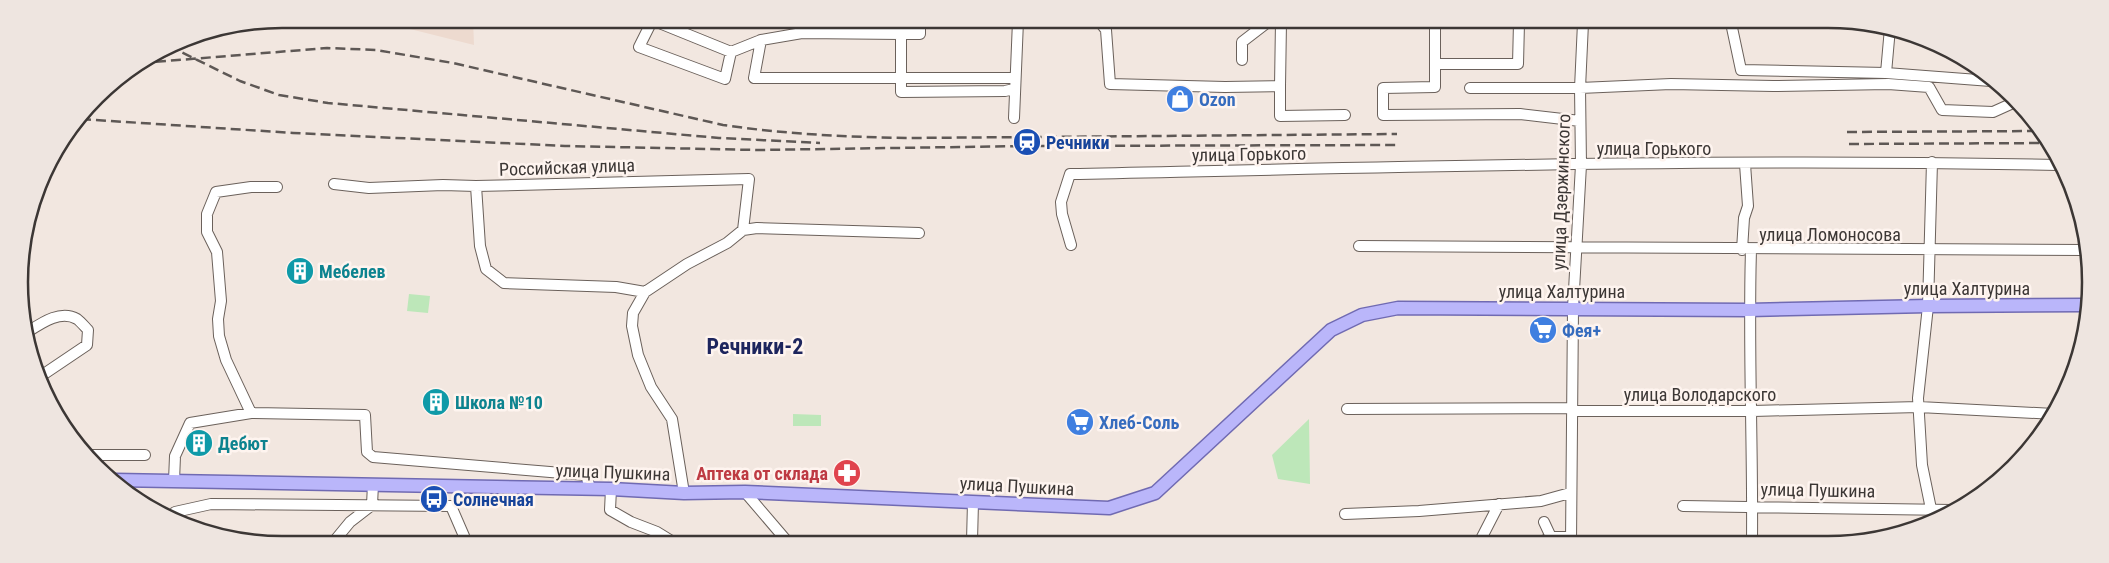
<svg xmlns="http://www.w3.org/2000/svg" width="2109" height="563" font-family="'Roboto Condensed',sans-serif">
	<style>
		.built { fill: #eddacf }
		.green { fill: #bde7b9 }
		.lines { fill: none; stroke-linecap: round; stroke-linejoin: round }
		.minor-casing { stroke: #6b615b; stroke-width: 12 }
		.major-casing { stroke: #706ab2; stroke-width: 15 }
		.minor { stroke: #fff; stroke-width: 10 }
		.major { stroke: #bab6fa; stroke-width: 12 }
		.rail { stroke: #5e5855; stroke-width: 2.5; stroke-dasharray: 10 5; stroke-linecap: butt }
		.labels { text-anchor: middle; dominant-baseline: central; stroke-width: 5; stroke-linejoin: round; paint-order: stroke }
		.shop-label { font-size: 18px; font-weight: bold; fill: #366cbe; stroke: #fef4ef; text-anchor: start }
		.transit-label { font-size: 18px; font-weight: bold; fill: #164399; stroke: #fef4ef; text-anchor: start }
		.street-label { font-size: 18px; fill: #3c3735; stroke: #fef4ef }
		.culture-label { font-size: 18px; font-weight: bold; fill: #0d838f; stroke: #fef4ef; text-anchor: start }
		.health-label { font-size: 18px; font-weight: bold; fill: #be3a42; stroke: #fef4ef; text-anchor: end }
		.district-label { font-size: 22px; font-weight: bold; fill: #1d255d; stroke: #fef4ef }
		.rim { fill: none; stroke: #3c3735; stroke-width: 2.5 }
	</style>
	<rect width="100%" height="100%" fill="#f2e7e0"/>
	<path class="built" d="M291,19H473L474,45L398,26Z"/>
	<path class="green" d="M409,294L430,296L428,313L407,311Z
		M793,414L821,415V426H793Z
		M1309,419L1310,484L1278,479L1272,455Z"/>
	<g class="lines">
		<defs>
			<path id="minor" d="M652,20L731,52L761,40
				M803,20L802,33L761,40L754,78H1015
				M652,21L639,47L725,79L731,52
				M920,21V34H901V92L1005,91L1014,89
				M1099,21L1106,30L1110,84L1225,87L1280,86L1281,22
				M1435,22V64H1518L1519,23
				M1731,23L1741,70L1886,73L1991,81
				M802,33L901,34
				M1242,60V42L1268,22
				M1435,64V87L1383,88V115L1520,114L1580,121
				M1886,73L1890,28
				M1280,86V116L1345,115
				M1470,88H1580L1671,84L1773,86L1888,84L1929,87L1942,110L1993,112L2013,103
				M1014,118L1018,21
				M334,184L369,188L443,185L476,186L749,179L743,230
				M476,186L480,246L486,269L504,283L616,287L645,292
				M1071,245L1062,214L1061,202L1070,174C1399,167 1729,158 2058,165
				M1359,246L2085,250
				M1742,250L1744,218L1748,206L1745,164
				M1751,250C1748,347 1753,444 1752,542
				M26,333C40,324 60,309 77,319C81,322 85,327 88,330L87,345L41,376
				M1347,409L1571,408L1574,411H1753L1919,407L2054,414
				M251,413L226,360L219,336L218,319L221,301L217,252L207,232V214L216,192L251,187H277
				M88,455H145
				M174,481L175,456L190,423L251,413L365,415L367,452L373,457L586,475L590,488
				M611,489L610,510L631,522L657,532L670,540
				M745,492L786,540
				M684,493L672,419L651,387L638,355L632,326L633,313L645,292L687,264L727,243L743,230L757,228L919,233
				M1683,506L1952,510
				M1345,514L1419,511L1541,501L1570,493
				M174,516L175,512L211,504L451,506L464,536
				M1544,522L1551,537
				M1931,523V509L1922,465L1918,398L1928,306L1932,162
				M336,539L350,522L372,505L373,484
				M972,541L973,502
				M1480,541L1499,504
				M1543,541L1551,537H1571
				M1571,542L1573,308L1581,165L1580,88L1583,23"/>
			<path id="major" d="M115,480L611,489L684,493L745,492L1109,508L1155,493L1331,330L1362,315L1398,308L1749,310L1928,306L2085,305"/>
		</defs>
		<use href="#minor" class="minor-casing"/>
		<use href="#major" class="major-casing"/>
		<use href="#minor" class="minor"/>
		<use href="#major" class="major"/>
		<path class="rail" d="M169,46L240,81L279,95L328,103L719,138L820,143
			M141,63L327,48L376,50L453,63L723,125C785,134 846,137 909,138L1397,134
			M81,119L293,133L565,146L758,150L1027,146L1397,145
			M1847,132L2042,131
			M1849,144L2049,143"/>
	</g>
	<defs>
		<symbol id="shop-disc" viewBox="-11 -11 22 22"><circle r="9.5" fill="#3f7fe0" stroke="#fef4ef"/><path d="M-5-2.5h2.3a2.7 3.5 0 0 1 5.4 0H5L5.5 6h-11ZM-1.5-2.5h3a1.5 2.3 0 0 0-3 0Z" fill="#fff"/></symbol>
		<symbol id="station-disc" viewBox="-11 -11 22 22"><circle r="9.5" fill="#1a4fb4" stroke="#fef4ef"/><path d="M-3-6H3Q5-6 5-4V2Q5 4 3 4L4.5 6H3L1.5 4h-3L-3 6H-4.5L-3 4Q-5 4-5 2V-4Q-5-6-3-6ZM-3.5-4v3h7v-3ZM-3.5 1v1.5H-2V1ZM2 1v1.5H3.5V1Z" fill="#fff"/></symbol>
		<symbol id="building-disc" viewBox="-11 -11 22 22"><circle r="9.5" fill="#0f9aa8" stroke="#fef4ef"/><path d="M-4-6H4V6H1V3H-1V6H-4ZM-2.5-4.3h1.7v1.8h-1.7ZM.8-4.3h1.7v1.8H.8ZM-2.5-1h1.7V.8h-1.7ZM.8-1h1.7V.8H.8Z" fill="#fff"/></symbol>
		<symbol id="supermarket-disc" viewBox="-11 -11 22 22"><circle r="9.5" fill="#3f7fe0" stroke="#fef4ef"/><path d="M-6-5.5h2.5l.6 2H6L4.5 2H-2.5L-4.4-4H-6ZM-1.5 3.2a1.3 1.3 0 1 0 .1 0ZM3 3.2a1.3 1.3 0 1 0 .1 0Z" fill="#fff"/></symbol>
		<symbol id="pharmacy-disc" viewBox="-11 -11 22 22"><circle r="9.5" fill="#e0444e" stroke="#fef4ef"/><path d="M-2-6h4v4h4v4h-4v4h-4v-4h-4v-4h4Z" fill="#fff"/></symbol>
		<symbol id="bus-disc" viewBox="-11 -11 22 22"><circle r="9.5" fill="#1a4fb4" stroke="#fef4ef"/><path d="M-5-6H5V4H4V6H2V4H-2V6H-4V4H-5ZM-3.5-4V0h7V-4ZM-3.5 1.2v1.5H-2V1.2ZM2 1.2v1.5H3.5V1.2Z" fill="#fff"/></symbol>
	</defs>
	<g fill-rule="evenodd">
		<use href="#shop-disc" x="1164" y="83" width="32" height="32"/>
		<use href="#station-disc" x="1011" y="126" width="32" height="32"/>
		<use href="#building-disc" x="284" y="255" width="32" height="32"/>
		<use href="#supermarket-disc" x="1527" y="314" width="32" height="32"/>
		<use href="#building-disc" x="420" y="386" width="32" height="32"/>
		<use href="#supermarket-disc" x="1064" y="406" width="32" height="32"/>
		<use href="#building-disc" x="183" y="427" width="32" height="32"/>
		<use href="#pharmacy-disc" x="831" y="457" width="32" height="32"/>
		<use href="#bus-disc" x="418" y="483" width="32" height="32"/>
	</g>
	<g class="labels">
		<g class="shop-label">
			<text x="1199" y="99">Ozon</text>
			<text x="1562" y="330">Фея+</text>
			<text x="1099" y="422">Хлеб-Соль</text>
		</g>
		<g class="transit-label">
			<text x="1046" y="142">Речники</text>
			<text x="453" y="499">Солнечная</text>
		</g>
		<g class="street-label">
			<text x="1654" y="148">улица Горького</text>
			<text transform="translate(1249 154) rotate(-1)">улица Горького</text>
			<text transform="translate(567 167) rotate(-2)">Российская улица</text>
			<text transform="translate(1561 192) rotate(-88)">улица Дзержинского</text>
			<text x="1830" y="234">улица Ломоносова</text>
			<text x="1967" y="288">улица Халтурина</text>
			<text x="1562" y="291">улица Халтурина</text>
			<text x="1700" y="394">улица Володарского</text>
			<text transform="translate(613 472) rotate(2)">улица Пушкина</text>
			<text transform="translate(1017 486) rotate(3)">улица Пушкина</text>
			<text transform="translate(1818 490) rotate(1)">улица Пушкина</text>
		</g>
		<g class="culture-label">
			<text x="319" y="271">Мебелев</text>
			<text x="455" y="402">Школа №10</text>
			<text x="218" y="443">Дебют</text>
		</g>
		<g class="health-label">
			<text x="828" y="473">Аптека от склада</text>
		</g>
		<g class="district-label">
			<text x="755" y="346">Речники-2</text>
		</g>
	</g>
	<path d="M0 0H2109V563H0ZM282 28H1828A254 254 0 0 1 2082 282V282A254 254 0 0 1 1828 536H282A254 254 0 0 1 28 282V282A254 254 0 0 1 282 28Z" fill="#eee5e0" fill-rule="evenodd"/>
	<path class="rim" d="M282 28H1828A254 254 0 0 1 2082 282V282A254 254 0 0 1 1828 536H282A254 254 0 0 1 28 282V282A254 254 0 0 1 282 28Z"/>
</svg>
